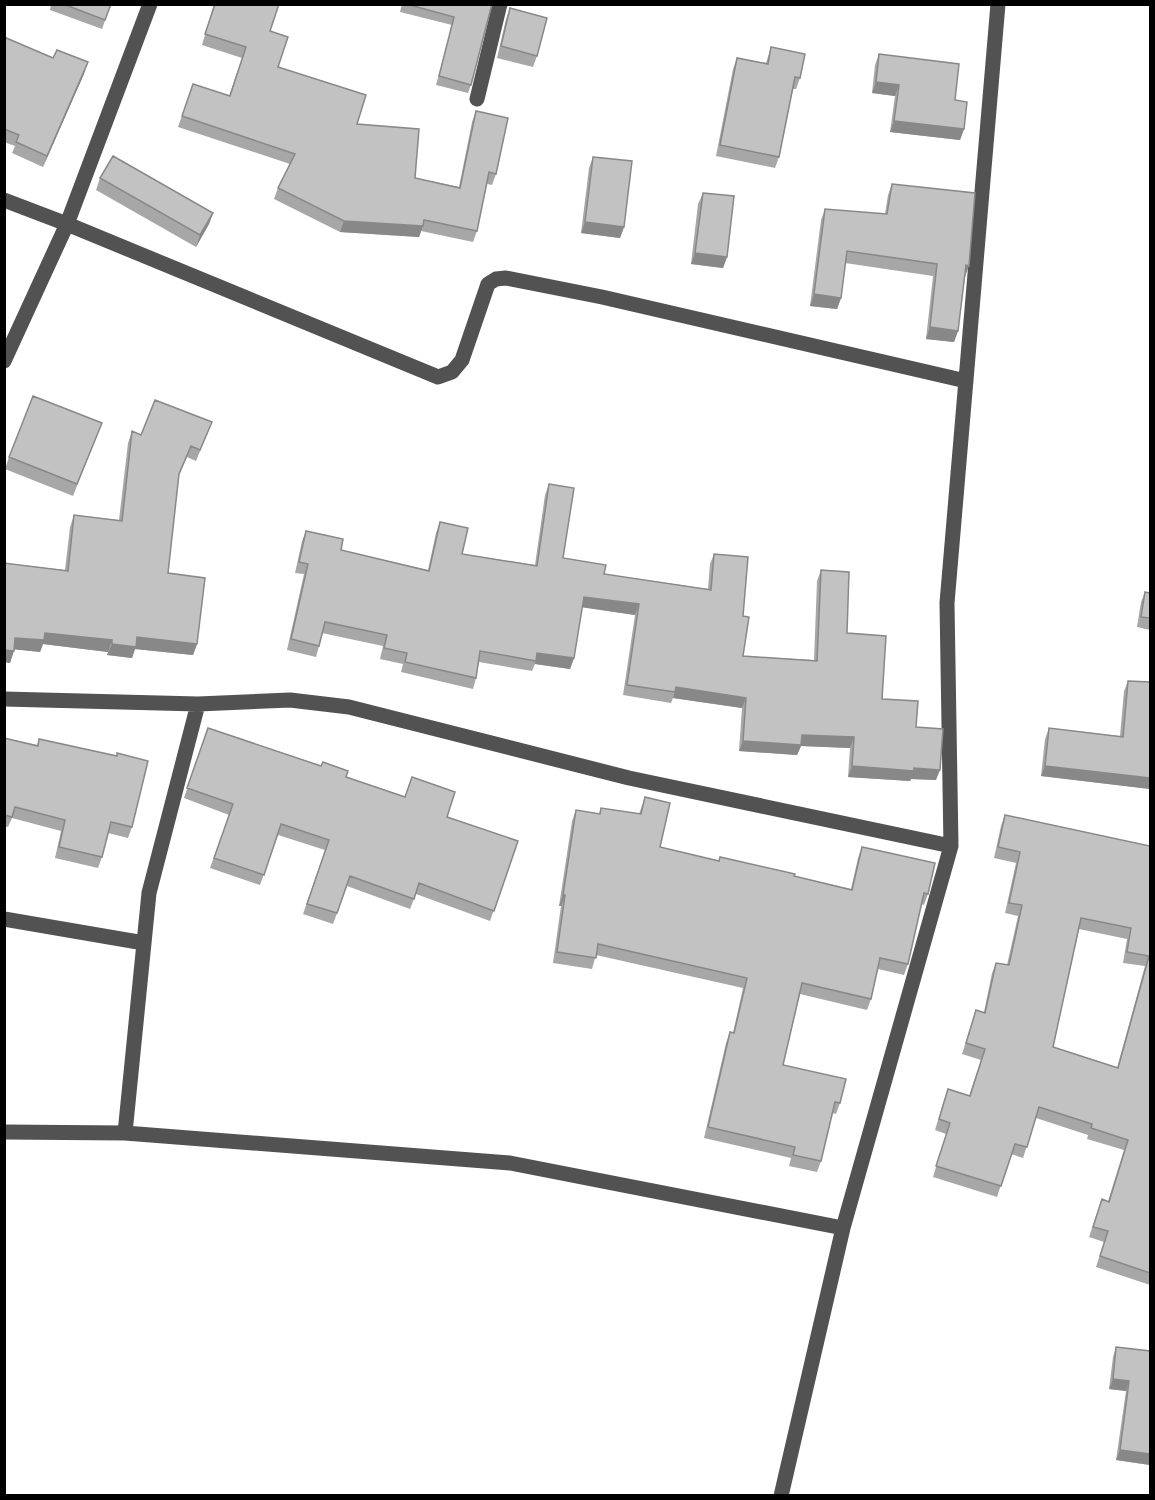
<svg xmlns="http://www.w3.org/2000/svg" width="1155" height="1500" font-family="'Alegreya Sans',sans-serif">
	<style>
		.lines { fill: none; stroke-linecap: round; stroke-linejoin: round }
		.minor { stroke: #525252; stroke-width: 15 }
		.wall { fill: #a7a7a7; fill-rule: evenodd }
		.shaded-wall { fill: #888 }
		.building { fill: #c2c2c2; stroke: #888; stroke-width: 1.5; fill-rule: evenodd }
	</style>
	<rect width="100%" height="100%" fill="#fff"/>
	<g class="lines">
		<path class="minor" d="M477,99L500,4
			M4,200L67,224L438,377L452,372L462,360L488,284L496,279L506,278L602,297L966,381
			M4,361L67,224L150,4
			M4,699L198,704L290,700L349,707L629,778L951,846
			M198,704L149,893L125,1133L510,1163L843,1228
			M4,919L144,943
			M4,1132L125,1133
			M781,1496L843,1228L951,846L947,603L998,4"/>
	</g>
	<path class="wall" d="M51,4H111L102,29L50,10Z
		M214,4H279L270,31L278,67L357,124L415,178L459,187L472,122L476,111L496,174L492,185L487,184L477,231L473,242L421,231L419,237L340,232L274,199L278,188L290,164L178,127L193,84L229,96L242,58L202,45Z
		M402,4H492L471,85L468,93L436,85L452,25L400,12Z
		M510,8L537,56L533,67L497,58L506,19Z
		M4,37L84,74L43,167L12,153L15,146L4,142Z
		M771,47L800,78L796,89H793L779,157L775,168L716,156L733,69L737,58L766,63Z
		M879,54L955,100L964,129L960,140L890,132L895,96L872,93L875,65Z
		M593,157L624,227L620,238L581,233L589,168Z
		M100,178L213,213L209,224L196,247L96,190Z
		M892,184L965,277L958,331L954,342L926,339L933,276L845,263L841,298L837,309L810,306L821,220L825,209L885,214L888,195Z
		M703,193L727,257L723,268L691,264L698,204Z
		M212,422L196,461L187,457L179,475L168,573L197,644L193,655L135,649L132,658L107,655L108,652L43,644L40,652L14,649L10,663L4,662V563L65,570L70,527L74,515L119,520L128,443L132,431L141,435Z
		M102,423L73,496L5,469L9,457Z
		M549,484L563,558L604,574L708,589L710,564L714,554L743,616V656L814,660L817,581L821,570L847,633L882,699L916,727L936,780L911,779L910,781L848,777L850,748L801,746L797,755L739,751L742,708L673,698L671,703L623,695L635,615L582,607L574,658L570,669L535,664L532,671L479,662L476,678L473,689L401,672L403,664L380,659L383,646L322,633L319,646L316,657L287,650L304,574L295,573L302,541L306,531L341,550L428,570L436,533L440,522L462,554L535,565L545,495Z
		M1145,592L1150,593V630L1137,627L1141,602Z
		M1128,681L1150,789L1041,776L1045,739L1049,728L1120,736L1124,691Z
		M208,728L346,777L447,817L518,841L490,921L416,894L410,909L347,886L333,924L303,914L325,850L278,835L260,885L210,868L229,815L184,798Z
		M4,738L37,745L39,739L132,827L128,838L108,833L102,857L98,868L55,858L61,831L12,818L8,827L4,826Z
		M645,797L660,847L718,861L794,876L851,889L858,858L862,847L928,894L924,905L921,904L908,964L904,975L878,969L871,999L867,1010L800,994L783,1065L840,1103L836,1114L832,1113L821,1161L817,1172L789,1166L791,1158L704,1138L726,1043L730,1032L733,1033L743,988L596,955L592,969L553,963L561,906H559L572,821L576,810L599,814L601,808L639,814Z
		M1005,815L1150,846V1285L1096,1267L1104,1242L1089,1237L1098,1210L1108,1201L1124,1150L1087,1139L1088,1135L1036,1118L1023,1158L1011,1154L997,1197L933,1177L946,1134L935,1130L944,1100L948,1089L969,1096L981,1060L962,1054L976,1010L984,1012L992,973L996,963L1007,965L1018,916L1005,913L1016,863L994,858L1001,826ZM1079,929L1127,939L1123,963L1145,966L1117,1068L1053,1047Z
		M1116,1347L1150,1351V1465L1116,1460L1126,1391L1109,1389L1113,1357Z"/>
	<path class="shaded-wall" d="M88,62L84,74L43,167L47,156Z
		M876,82L899,85L895,96L872,93Z
		M894,121L964,129L960,140L890,132Z
		M213,213L209,224L196,247L200,235Z
		M344,221L423,226L419,237L340,232Z
		M585,222L624,227L620,238L581,233Z
		M695,253L727,257L723,268L691,264Z
		M966,265L969,266L965,277Z
		M814,294L841,298L837,309L810,306Z
		M930,327L958,331L954,342L926,339Z
		M584,597L639,604L635,615L580,607Z
		M45,633L112,640L108,652L43,644L40,652L11,649L15,638Z
		M137,637L197,644L193,655L135,649L132,658L107,655L112,644Z
		M4,650L14,651L10,663L4,662Z
		M537,653L574,658L570,669L535,664Z
		M676,687L746,698L742,708L673,698Z
		M802,735L854,737L850,748L801,746L797,755L739,751L743,741Z
		M852,766L914,768L940,770L936,780L911,779L910,781L848,777Z
		M1045,766L1150,778V789L1041,776Z
		M563,895H565L561,906H559Z
		M1113,1379L1129,1381L1126,1391L1109,1389Z
		M1120,1450L1150,1454V1465L1116,1460Z"/>
	<path class="building" d="M63,4H111L105,20Z
		M215,4H279L270,31L288,37L278,67L366,95L357,124L419,129L415,178L460,188L476,111L508,118L496,174L489,172L477,231L424,220L423,226L344,221L278,188L295,154L182,116L193,84L230,96L246,47L205,34Z
		M406,4H492L471,85L439,76L454,17Z
		M510,8L547,18L537,56L501,46Z
		M4,37L53,58L57,50L88,62L47,156L16,142L19,135L4,129Z
		M771,47L805,54L800,78L795,77L779,157L720,145L737,58L768,64Z
		M879,54L959,64L955,100L967,102L964,129L894,121L899,85L876,82Z
		M113,156L213,213L200,235L100,178Z
		M593,157L632,161L624,227L585,222Z
		M892,184L975,193L969,266L966,265L958,331L930,327L937,264L847,251L841,298L814,294L825,209L887,214Z
		M703,193L734,196L727,257L695,253Z
		M33,396L102,423L77,484L9,457Z
		M155,400L212,422L200,450L191,446L179,474L168,573L205,578L197,644L137,637L136,647L112,644V640L45,633L44,640L15,638L14,651L4,650V563L68,571L74,515L122,521L132,431L141,435Z
		M549,484L574,488L563,558L606,565L604,574L711,590L714,554L748,557L743,616L749,617L743,656L817,661L821,570L849,572L847,633L886,636L882,699L918,701L916,727L943,729L940,770L914,768V771L852,766L854,737L802,735L801,745L743,741L746,698L676,687L675,692L627,685L639,604L584,597L574,658L537,653L536,661L480,651L476,678L405,662L407,653L384,648L387,635L325,622L319,646L291,639L308,564L299,562L306,531L343,539L341,550L429,571L440,522L468,528L462,554L537,566Z
		M1145,592L1150,593V618L1141,617Z
		M1128,681L1150,682V778L1045,766L1049,728L1123,737Z
		M208,728L321,766L323,762L348,771L346,777L405,797L412,777L455,792L447,817L518,841L494,911L419,883L414,899L350,876L337,913L307,904L329,840L281,824L264,875L214,858L233,804L187,788Z
		M4,738L38,746L39,739L117,756V753L148,761L132,827L111,822L102,857L59,847L65,820L15,807L12,817L4,815Z
		M645,797L670,803L660,847L719,861L720,857L795,874L794,876L852,890L862,847L935,863L928,894L924,893L908,964L880,958L871,999L802,983L783,1065L846,1079L840,1103L835,1102L821,1161L793,1155L795,1147L708,1127L730,1032L734,1033L747,978L598,944L596,958L557,952L565,895H563L576,810L600,814L601,808L641,814Z
		M1005,815L1150,846V1273L1100,1256L1108,1231L1093,1227L1102,1199L1109,1202L1128,1140L1091,1128L1092,1124L1039,1107L1027,1147L1015,1144L1001,1186L936,1166L950,1123L939,1119L948,1089L970,1096L985,1049L966,1043L976,1010L985,1013L996,963L1009,965L1022,905L1009,903L1020,852L998,847ZM1081,918L1131,928L1127,952L1149,956L1118,1068L1053,1047Z
		M1116,1347L1150,1351V1454L1120,1450L1129,1381L1113,1379Z"/>
	<rect width="1155" height="1500" fill="none" stroke="#000000" stroke-width="12"/>
</svg>
